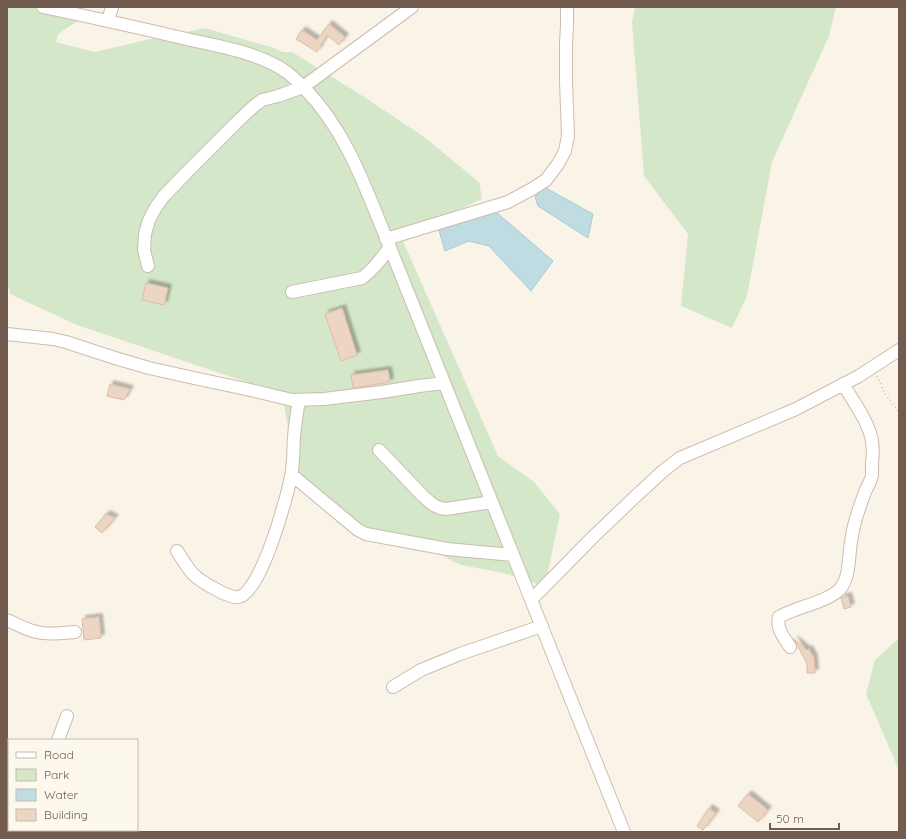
<svg xmlns="http://www.w3.org/2000/svg" width="906" height="839" font-family="Quicksand,sans-serif">
	<style>
		.green { fill: #d4e7c8 }
		.water { fill: #bfdce2; stroke: #a6cbd3 }
		.building { fill: #edd5c3; stroke: #debca5; filter: url(#shadow) }
		.lines { fill: none; stroke-linecap: round; stroke-linejoin: round }
		.minor-casing { stroke: #cbbcaf; stroke-width: 14 }
		.path { stroke: #d2b8a6; stroke-width: 1.5; stroke-dasharray: 1 3; stroke-linecap: butt }
		.minor { stroke: #fff; stroke-width: 12 }
	</style>
	<defs>
		<filter id="shadow"><feDropShadow dx="3.5" dy="-3.5" stdDeviation="1" flood-color="#0004"/></filter>
	</defs>
	<rect width="100%" height="100%" fill="#faf4e8"/>
	<path class="green" d="M7,7H54L85,16L58,34L56,42L95,52L146,40L205,28L274,48L283,52H292L361,95L424,137L479,182L482,199L425,225L402,239L498,456L534,482L560,514L547,576L537,584L503,573L461,565L428,549L375,537L296,473L282,394L77,325L10,294L7,282Z
		M635,7H836L829,36L772,162L747,296L732,328L681,306L688,234L644,176L632,22Z
		M899,638V770L866,694L875,660Z"/>
	<path class="water" d="M544,187L593,214L588,238L538,206L535,197Z
		M495,211L553,261L531,291L489,246L469,241L445,251L438,227Z"/>
	<path class="building" d="M329,24L345,37L339,45L327,35L317,52L296,39L302,30L317,40Z
		M146,283L168,288L164,305L142,300Z
		M342,308L357,355L341,361L325,314Z
		M388,370L390,382L353,388L351,375Z
		M110,384L130,389L124,400L107,396Z
		M106,514L115,518L102,533L95,527Z
		M848,596L851,607L844,609L841,598Z
		M99,617L101,638L84,640L82,619Z
		M794,639L807,650L809,649L814,658L815,673H807V664Z
		M748,794L768,810L758,822L738,806Z
		M709,808L716,813L703,830L697,826Z"/>
	<g class="lines">
		<defs>
			<path id="minor" d="M43,7C90,17 136,27 182,38C217,46 259,52 288,73C294,78 300,84 306,90C345,130 364,184 385,235L624,832
				M108,21L112,7
				M386,239L508,202L532,189L546,180L558,164L565,151L568,136L566,81V44L567,24V7
				M148,266L144,250L145,234L149,220L156,207L163,197L190,169L236,123L254,106L262,100L278,96L303,87L412,7
				M292,292L362,278C374,269 381,259 390,247
				M7,334L53,339L66,342L115,358L149,368L203,380L246,389L292,400L324,399L382,392L419,386L444,383
				M379,450L423,496C431,503 435,508 446,509L492,502
				M292,475L358,530L366,534L447,549L513,555
				M177,551C182,559 187,567 193,574C200,581 229,599 239,597C261,592 287,498 291,476C294,463 293,449 294,437C295,424 297,412 299,400
				M531,600L594,536L637,495L663,471L680,458L796,409L859,376L899,350
				M7,620C17,624 26,630 37,632C49,635 63,633 75,632
				M790,647C784,637 776,629 779,617C796,607 828,602 840,589C851,576 848,553 852,536C854,521 860,506 865,492C867,487 871,481 872,475C872,471 872,467 872,463C873,456 873,448 872,441C869,422 853,401 843,384
				M393,687L421,670L460,654L542,626
				M58,740L67,716
				M7,827H9
				M31,830L48,832"/>
		</defs>
		<use href="#minor" class="minor-casing"/>
		<path class="path" d="M877,376L885,394L899,412"/>
		<use href="#minor" class="minor"/>
	</g>
	<rect width="906" height="839" fill="none" stroke="#725c4f" stroke-width="16"/>
	<rect x="8" y="739" width="130" height="92" fill="#fdf8ee" stroke="#c5baae"/>
	<rect x="16" y="752" width="20" height="6" fill="#ffffff" stroke="#c5baae"/>
	<text x="44" y="759" font-size="12" fill="#725c4f">Road</text>
	<rect x="16" y="769" width="20" height="12" fill="#d4e7c8" stroke="#c5baae"/>
	<text x="44" y="779" font-size="12" fill="#725c4f">Park</text>
	<rect x="16" y="789" width="20" height="12" fill="#bfdce2" stroke="#c5baae"/>
	<text x="44" y="799" font-size="12" fill="#725c4f">Water</text>
	<rect x="16" y="809" width="20" height="12" fill="#edd5c3" stroke="#c5baae"/>
	<text x="44" y="819" font-size="12" fill="#725c4f">Building</text>
	<path d="M770 823v6h69v-6" fill="none" stroke="#725c4f" stroke-width="2"/>
	<text x="776" y="823" font-size="12" fill="#725c4f" stroke="#fdf8ee" stroke-width="3" paint-order="stroke">50 m</text>
</svg>
